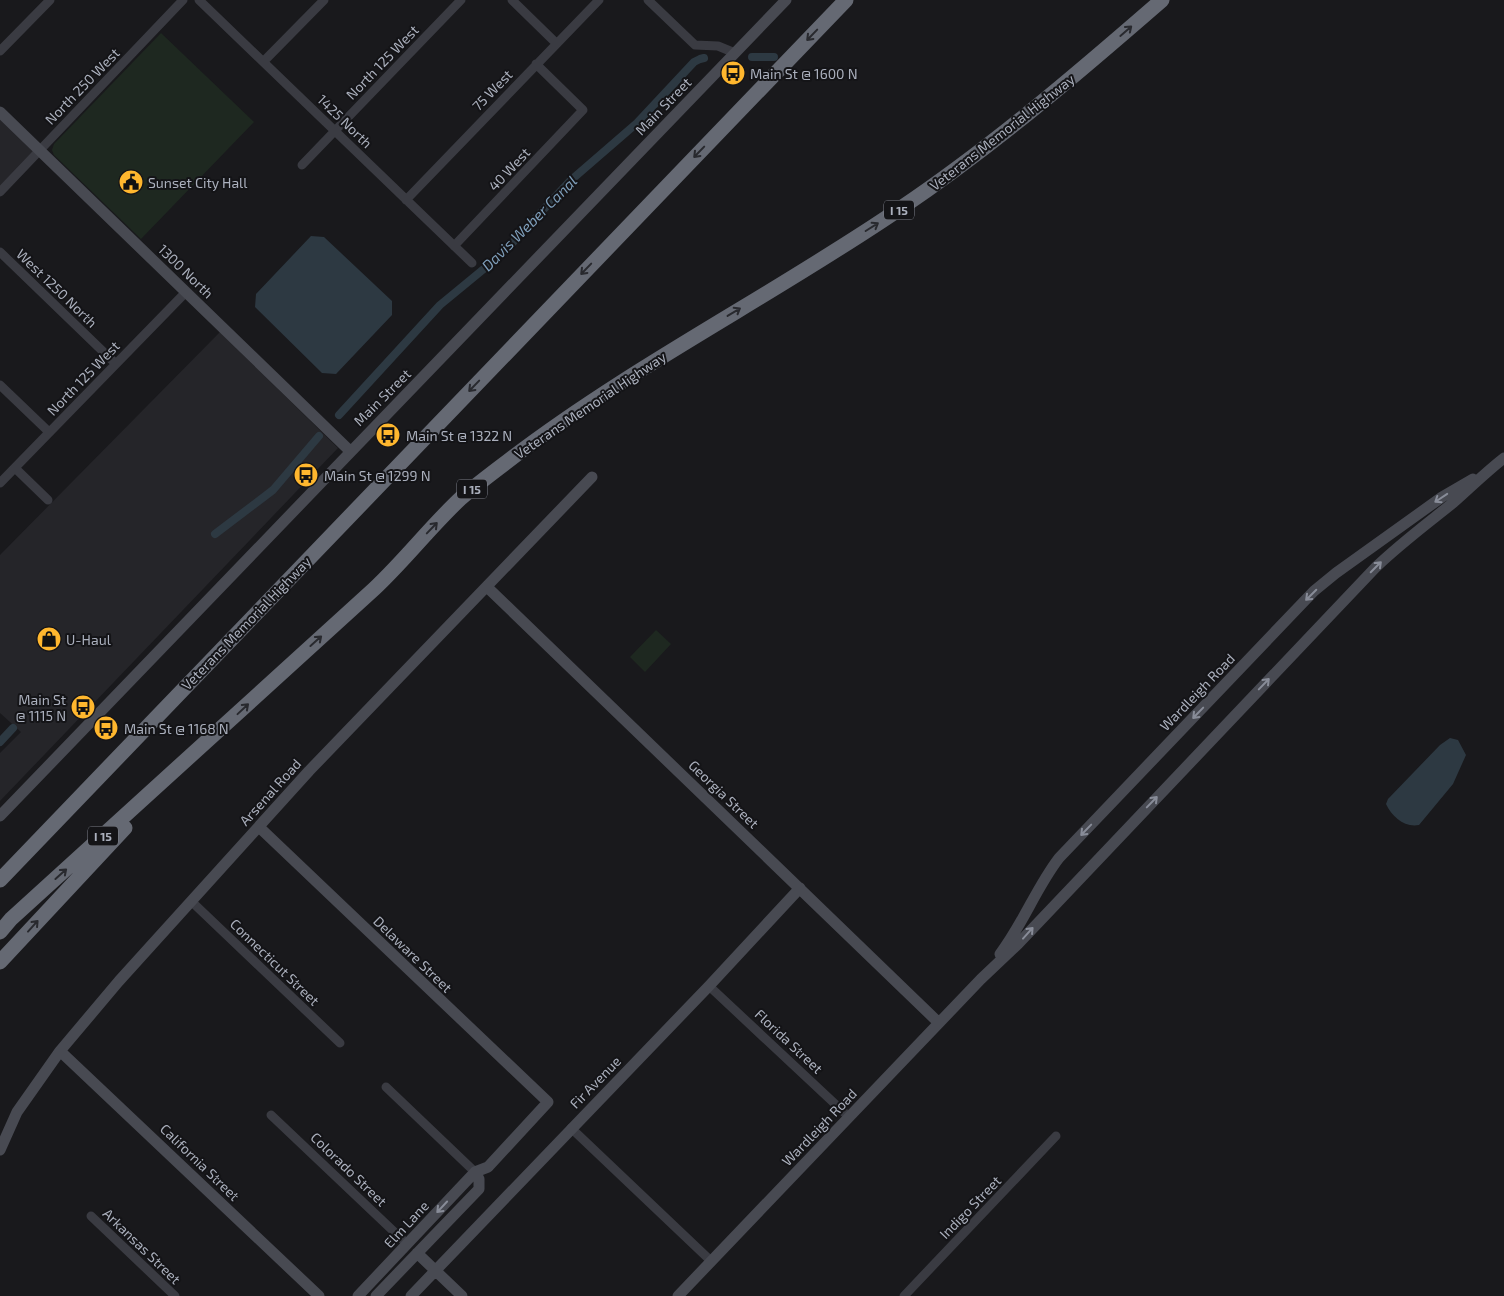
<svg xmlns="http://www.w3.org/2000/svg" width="1504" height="1296" font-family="'Exo 2',sans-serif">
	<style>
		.built { fill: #252529 }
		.green { fill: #1e2820 }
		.water { fill: #2d3942 }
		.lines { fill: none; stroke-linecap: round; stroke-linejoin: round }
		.canal { stroke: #2d3942; stroke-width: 8 }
		.street { stroke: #3a3b42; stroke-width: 9 }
		.secondary { stroke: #484a52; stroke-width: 11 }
		.highway { stroke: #656973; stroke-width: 15 }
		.oneway { stroke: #28292e }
		.oneway2 { stroke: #888c98 }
		.labels { text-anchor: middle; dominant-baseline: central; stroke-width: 4; stroke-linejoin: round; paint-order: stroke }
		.shield { fill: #141417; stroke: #7e818b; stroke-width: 1 }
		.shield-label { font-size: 12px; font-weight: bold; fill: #abb0bd }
		.street-label { font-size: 14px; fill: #abb0bd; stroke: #141417 }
		.poi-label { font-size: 14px; fill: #abb0bd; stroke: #141417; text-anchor: start }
		.water-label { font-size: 15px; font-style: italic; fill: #7f9fbb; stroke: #141417 }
	</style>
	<rect width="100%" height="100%" fill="#19191c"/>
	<path class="built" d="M0,118L37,153L0,190Z
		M220,332L338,448L0,801V753L21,732L0,713V555Z"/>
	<path class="green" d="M161,33L254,122L141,239L54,155L52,150L54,144Z
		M656,630L671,644L645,672L630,657Z"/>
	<path class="water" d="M311,236L324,237L392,301V315L336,374L322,373L255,307L256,294Z
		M1450,738L1458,740L1466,755L1453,784L1419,825C1405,828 1392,817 1386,804L1388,799L1440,745Z"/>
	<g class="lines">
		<path class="canal" d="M752,57H774
			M339,415L440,305L502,254L570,181L637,123L694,62L700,59L704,58
			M215,534L273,490L319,436
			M0,742L13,728"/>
		<path class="street" d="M199,0L472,263
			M512,0L556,43
			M648,0L695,45L718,46L735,53
			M0,51L50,0
			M264,61L324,0
			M302,165L461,0
			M0,192L183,0
			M406,200L599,0
			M454,246L583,110L536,64
			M0,252L116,364
			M0,385L49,432
			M15,468L48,500
			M0,483L186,292
			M191,901L340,1043
			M709,986L849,1117
			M386,1087L475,1172
			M271,1115L407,1244
			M571,1128L711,1261
			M91,1216L175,1296
			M904,1296L1056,1136"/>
		<path class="secondary" d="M0,112L350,451
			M487,587L939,1023
			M0,816L786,0
			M259,827L548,1102L488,1167L475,1172L358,1296
			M1000,954C1023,924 1036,888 1059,858L1314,591L1336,573L1442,497L1473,479
			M60,1051L319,1296
			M0,1150L17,1112L60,1051L119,981L309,771L592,477
			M417,1253L462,1296
			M376,1296L479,1189V1179L475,1172
			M411,1296L709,986L800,888
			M678,1296L981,979L1018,944L1376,567C1401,543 1428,523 1454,502C1471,487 1486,472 1504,458"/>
		<path class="highway" d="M0,880L846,0
			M0,932L11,919C132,809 253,699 374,589C405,560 430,527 461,498C476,485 492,473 508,461C632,366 772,296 901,208C993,146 1078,73 1162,0
			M0,962L125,828"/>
	</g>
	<defs><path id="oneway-shaft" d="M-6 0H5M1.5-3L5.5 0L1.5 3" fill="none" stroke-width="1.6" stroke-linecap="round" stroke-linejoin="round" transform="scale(1.25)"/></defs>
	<g class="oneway">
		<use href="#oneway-shaft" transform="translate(1126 31) rotate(-41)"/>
		<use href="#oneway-shaft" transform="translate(812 35) rotate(134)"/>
		<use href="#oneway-shaft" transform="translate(699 152) rotate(134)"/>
		<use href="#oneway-shaft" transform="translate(872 227) rotate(-32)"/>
		<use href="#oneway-shaft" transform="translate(586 269) rotate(134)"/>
		<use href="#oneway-shaft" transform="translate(734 312) rotate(-31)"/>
		<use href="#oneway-shaft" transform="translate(474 386) rotate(134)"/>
		<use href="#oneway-shaft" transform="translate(432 528) rotate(-46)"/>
		<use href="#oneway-shaft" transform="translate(316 641) rotate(-42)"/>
		<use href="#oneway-shaft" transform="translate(243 709) rotate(-43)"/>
		<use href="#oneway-shaft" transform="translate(61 874) rotate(-42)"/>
		<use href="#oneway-shaft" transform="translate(33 926) rotate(-48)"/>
	</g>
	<g class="oneway2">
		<use href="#oneway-shaft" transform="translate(1441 498) rotate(146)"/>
		<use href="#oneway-shaft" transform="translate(1376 567) rotate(-45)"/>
		<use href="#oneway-shaft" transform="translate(1311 595) rotate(135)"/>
		<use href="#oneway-shaft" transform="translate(1264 684) rotate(-46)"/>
		<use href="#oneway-shaft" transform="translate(1198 713) rotate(134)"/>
		<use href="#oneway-shaft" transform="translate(1152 802) rotate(-46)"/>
		<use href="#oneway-shaft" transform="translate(1086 830) rotate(134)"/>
		<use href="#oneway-shaft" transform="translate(1028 933) rotate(-48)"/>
		<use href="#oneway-shaft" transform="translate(442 1207) rotate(133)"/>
	</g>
	<defs>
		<symbol id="bus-disc" viewBox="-11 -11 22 22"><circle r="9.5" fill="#ffb72e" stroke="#141417"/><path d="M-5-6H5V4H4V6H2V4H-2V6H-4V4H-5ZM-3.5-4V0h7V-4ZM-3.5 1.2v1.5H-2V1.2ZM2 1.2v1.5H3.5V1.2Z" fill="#111"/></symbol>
		<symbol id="civic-disc" viewBox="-11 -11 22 22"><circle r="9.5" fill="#ffb72e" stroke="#141417"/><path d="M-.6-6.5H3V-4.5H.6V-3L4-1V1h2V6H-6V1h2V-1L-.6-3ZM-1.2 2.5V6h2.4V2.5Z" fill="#111"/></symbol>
		<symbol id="shop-disc" viewBox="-11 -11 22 22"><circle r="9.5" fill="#ffb72e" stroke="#141417"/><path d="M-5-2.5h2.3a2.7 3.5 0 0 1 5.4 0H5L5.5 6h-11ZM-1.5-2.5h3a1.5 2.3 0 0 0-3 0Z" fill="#111"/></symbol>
	</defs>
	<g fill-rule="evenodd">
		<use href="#bus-disc" x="719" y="59" width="28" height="28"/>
		<use href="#civic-disc" x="117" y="168" width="28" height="28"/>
		<use href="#bus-disc" x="374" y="421" width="28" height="28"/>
		<use href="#bus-disc" x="292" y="461" width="28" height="28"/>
		<use href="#shop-disc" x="35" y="625" width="28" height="28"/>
		<use href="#bus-disc" x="69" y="693" width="28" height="28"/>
		<use href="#bus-disc" x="92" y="714" width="28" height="28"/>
	</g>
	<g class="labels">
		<g class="shield">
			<rect x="884" y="200.5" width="30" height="19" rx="4"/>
			<rect x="457" y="479.5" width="30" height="19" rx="4"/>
			<rect x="88" y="826.5" width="30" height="19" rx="4"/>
		</g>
		<g class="shield-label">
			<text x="899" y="210">I 15</text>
			<text x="472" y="489">I 15</text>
			<text x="103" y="836">I 15</text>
		</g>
		<g class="street-label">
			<text transform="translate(382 62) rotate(-46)">North 125 West</text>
			<text transform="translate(82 86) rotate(-46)">North 250 West</text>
			<text transform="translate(492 90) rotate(-46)">75 West</text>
			<text transform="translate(663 106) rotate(-46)">Main Street</text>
			<text transform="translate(345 121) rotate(44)">1425 North</text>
			<text transform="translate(1002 132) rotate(-38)">Veterans Memorial Highway</text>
			<text transform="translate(509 169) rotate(-47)">40 West</text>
			<text transform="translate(186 271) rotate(44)">1300 North</text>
			<text transform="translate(57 288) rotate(44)">West 1250 North</text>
			<text transform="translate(83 378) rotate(-46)">North 125 West</text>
			<text transform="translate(382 397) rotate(-45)">Main Street</text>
			<text transform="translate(590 405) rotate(-34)">Veterans Memorial Highway</text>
			<text transform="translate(246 623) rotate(-46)">Veterans Memorial Highway</text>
			<text transform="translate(1197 692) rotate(-46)">Wardleigh Road</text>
			<text transform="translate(270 792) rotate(-48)">Arsenal Road</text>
			<text transform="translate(724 794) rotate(44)">Georgia Street</text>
			<text transform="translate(413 954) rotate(44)">Delaware Street</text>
			<text transform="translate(275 962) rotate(44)">Connecticut Street</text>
			<text transform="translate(789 1041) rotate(43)">Florida Street</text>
			<text transform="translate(595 1082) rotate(-46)">Fir Avenue</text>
			<text transform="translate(819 1127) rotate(-46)">Wardleigh Road</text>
			<text transform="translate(200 1162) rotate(44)">California Street</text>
			<text transform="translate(349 1169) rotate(44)">Colorado Street</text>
			<text transform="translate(970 1207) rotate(-46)">Indigo Street</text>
			<text transform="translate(406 1224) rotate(-47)">Elm Lane</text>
			<text transform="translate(142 1246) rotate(44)">Arkansas Street</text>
		</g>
		<g class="poi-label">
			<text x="750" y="73">Main St @ 1600 N</text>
			<text x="148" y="182">Sunset City Hall</text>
			<text x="406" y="435">Main St @ 1322 N</text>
			<text x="324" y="475">Main St @ 1299 N</text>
			<text x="66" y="639">U-Haul</text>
			<text x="66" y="699" text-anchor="end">Main St<tspan x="66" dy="16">@ 1115 N</tspan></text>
			<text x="124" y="728">Main St @ 1168 N</text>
		</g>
		<g class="water-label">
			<text transform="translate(529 223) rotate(-45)">Davis Weber Canal</text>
		</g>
	</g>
</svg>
